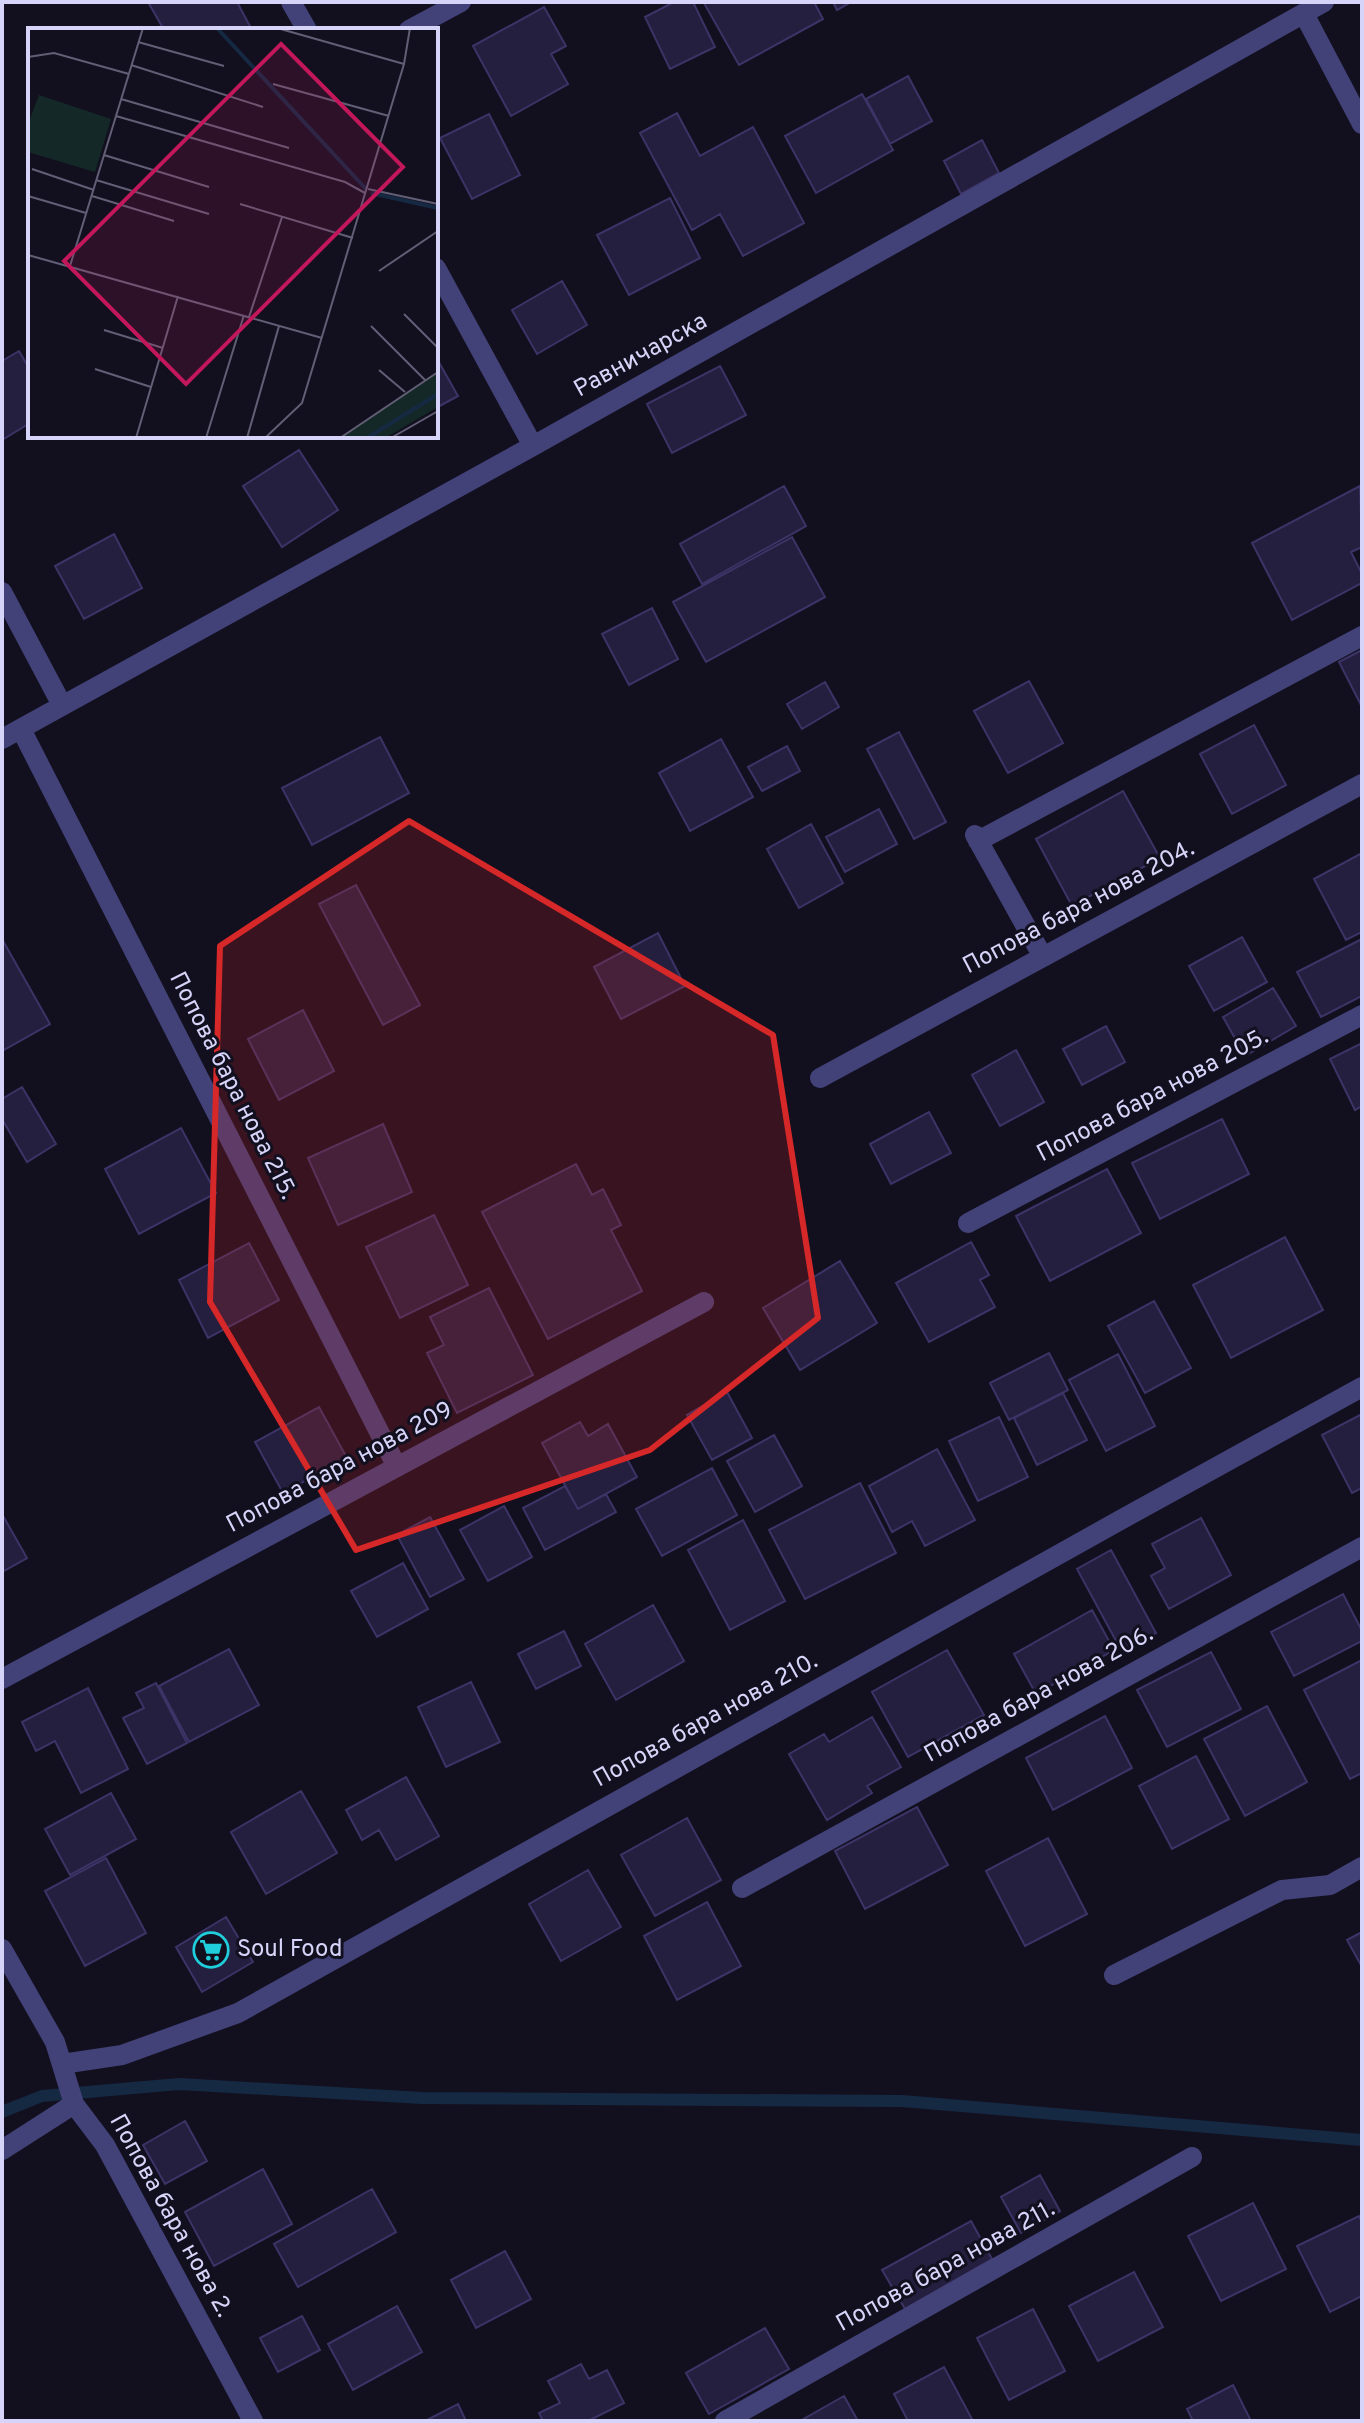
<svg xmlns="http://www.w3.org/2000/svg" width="1364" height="2423" font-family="Overpass,sans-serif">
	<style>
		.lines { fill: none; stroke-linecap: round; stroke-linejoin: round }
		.stream { stroke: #162943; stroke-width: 12 }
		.building { fill: #241f3e; stroke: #3c3467; stroke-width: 2 }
		.minor { stroke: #424178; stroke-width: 20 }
		.marked { fill: #d62828; fill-opacity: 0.2; stroke: #d62828; stroke-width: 6; stroke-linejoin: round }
		.labels { text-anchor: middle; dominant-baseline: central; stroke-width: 6; stroke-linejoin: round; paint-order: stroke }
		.street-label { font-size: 24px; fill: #d7d4f9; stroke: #12101f }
		.poi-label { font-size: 24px; fill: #d7d4f9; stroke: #12101f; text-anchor: start }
		.inset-river { fill: none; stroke: #162943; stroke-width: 4 }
		.inset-road { fill: none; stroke: #615e76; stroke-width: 2 }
		.view { fill: #c2185b; fill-opacity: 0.15; stroke: #c2185b; stroke-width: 4 }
		.inset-edge { fill: none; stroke: #d7d4f9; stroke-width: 4 }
	</style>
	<rect width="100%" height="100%" fill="#12101f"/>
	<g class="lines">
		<path class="stream" d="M2,2112L42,2096L179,2084L422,2098L902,2101L1362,2140"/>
	</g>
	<path class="building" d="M148,2H237L252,30H164Z
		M674,2H693L715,47L670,69L645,17Z
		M814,2L823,19L739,65L704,3Z
		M833,2H851L837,10Z
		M544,7L566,46L551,54L568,84L511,116L473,46Z
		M908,76L932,121L890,144L866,99Z
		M862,94L893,150L816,193L785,136Z
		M677,113L700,156L753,127L804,223L743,256L720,214L692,230L640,133Z
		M489,114L520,175L472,199L440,138Z
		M982,140L999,173L961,194L944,161Z
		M670,198L700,258L629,295L597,235Z
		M562,281L587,325L537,354L512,310Z
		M19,351L30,370V423L2,440V361Z
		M436,357L458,396L436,408Z
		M720,366L746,415L672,453L647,404Z
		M299,450L338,510L282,547L243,486Z
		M784,486L806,526L702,584L680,544Z
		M1360,486L1362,547L1351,552L1362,574V583L1292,620L1252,543Z
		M114,534L142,588L84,619L55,566Z
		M792,537L825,597L706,662L673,602Z
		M652,608L678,659L629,685L602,634Z
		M1362,650V707L1339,662Z
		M1029,681L1063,743L1008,773L974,711Z
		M825,682L839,707L802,729L787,704Z
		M1254,725L1286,785L1232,814L1200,754Z
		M899,732L946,822L914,839L867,749Z
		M380,737L409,793L312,845L282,788Z
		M721,739L753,797L690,831L659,773Z
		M787,746L800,771L762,791L748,767Z
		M1123,791L1160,858L1072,906L1036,839Z
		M879,809L897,844L845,872L826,837Z
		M811,824L843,883L799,908L767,849Z
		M1362,853V932L1346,940L1314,879Z
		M356,885L420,1005L383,1025L319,904Z
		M658,933L685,986L621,1019L594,967Z
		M1242,937L1267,982L1214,1011L1189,966Z
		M2,939L50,1024L2,1051Z
		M1362,939V996L1321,1017L1297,972Z
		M1273,988L1296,1026L1245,1056L1223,1017Z
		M303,1010L334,1071L279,1100L248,1039Z
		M1106,1026L1125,1062L1082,1085L1063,1049Z
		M1362,1043V1106L1355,1110L1330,1059Z
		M1016,1050L1044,1102L1000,1126L972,1075Z
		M22,1087L56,1144L27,1162L2,1119V1099Z
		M929,1112L951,1153L891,1184L870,1144Z
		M1222,1119L1249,1174L1160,1219L1132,1163Z
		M383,1124L412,1192L338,1225L308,1158Z
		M181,1128L216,1193L139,1234L105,1169Z
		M576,1164L592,1195L603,1189L621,1225L611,1230L642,1291L548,1339L482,1212Z
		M1107,1169L1141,1233L1050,1281L1016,1216Z
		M434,1215L468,1285L400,1318L366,1247Z
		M1285,1237L1323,1310L1231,1358L1193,1285Z
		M971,1242L989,1275L980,1280L995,1307L929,1342L896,1283Z
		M249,1243L279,1300L208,1338L179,1280Z
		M840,1261L877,1323L800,1370L763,1308Z
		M489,1288L533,1375L457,1413L427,1353L444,1345L430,1317Z
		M1154,1301L1191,1368L1145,1393L1108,1326Z
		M1049,1353L1068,1390L1009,1420L990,1383Z
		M1118,1354L1155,1426L1106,1451L1069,1380Z
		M727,1392L752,1438L712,1460L687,1415Z
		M1063,1393L1087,1440L1037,1465L1014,1418Z
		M319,1407L347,1458L283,1493L255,1442Z
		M1362,1414V1488L1352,1493L1322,1435Z
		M999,1417L1028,1477L978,1501L949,1441Z
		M580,1422L588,1436L608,1424L637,1477L578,1509L542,1443Z
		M774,1435L802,1486L755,1512L727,1461Z
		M937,1449L975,1520L925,1546L912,1521L892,1532L869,1486Z
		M712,1468L737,1515L662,1556L636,1509Z
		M860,1483L896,1553L805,1599L769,1530Z
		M565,1486L578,1509L606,1494L616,1512L545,1550L523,1508Z
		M504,1506L532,1557L488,1581L460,1530Z
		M2,1514L27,1558L2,1572Z
		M430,1517L464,1579L430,1597L397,1535Z
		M1201,1518L1231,1575L1169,1609L1151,1576L1165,1568L1152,1544Z
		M743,1520L785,1601L730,1630L688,1550Z
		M1111,1550L1156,1633L1122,1652L1077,1569Z
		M403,1563L428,1609L377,1637L351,1591Z
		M1343,1594L1362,1631V1641L1294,1676L1271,1632Z
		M653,1605L684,1661L616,1700L585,1644Z
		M1092,1610L1114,1650L1036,1694L1014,1654Z
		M564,1631L581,1666L536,1689L518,1654Z
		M229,1649L259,1705L189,1742L159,1686Z
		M947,1650L984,1715L908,1757L872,1692Z
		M1211,1652L1241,1709L1167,1747L1137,1690Z
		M1362,1660V1773L1350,1779L1304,1690Z
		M471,1682L500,1742L446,1767L418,1707Z
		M156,1683L187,1743L147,1764L123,1718L144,1708L136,1693Z
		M88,1688L128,1769L81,1793L55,1741L36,1751L22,1722Z
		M1267,1706L1307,1782L1245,1816L1204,1739Z
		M1105,1716L1132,1768L1053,1810L1026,1758Z
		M872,1717L901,1767L867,1786L872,1793L827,1820L789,1754L824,1734L829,1742Z
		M1196,1756L1229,1819L1172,1849L1139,1786Z
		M406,1777L439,1836L396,1860L379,1830L362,1840L346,1810Z
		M301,1791L337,1853L266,1894L231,1832Z
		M111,1793L136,1839L70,1875L45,1829Z
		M917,1807L948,1865L865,1909L835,1851Z
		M687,1818L721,1880L655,1916L621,1855Z
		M1048,1838L1087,1914L1025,1946L986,1871Z
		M106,1858L146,1933L85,1966L45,1891Z
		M588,1870L621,1927L561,1961L529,1904Z
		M707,1902L741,1966L677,2000L644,1936Z
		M226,1917L253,1962L202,1992L176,1947Z
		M1362,1932V1967L1347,1940Z
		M185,2121L207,2161L165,2184L143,2145Z
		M263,2169L292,2224L214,2266L185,2212Z
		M1040,2175L1060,2211L1021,2233L1001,2197Z
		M372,2189L396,2232L298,2287L274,2244Z
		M1253,2203L1286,2269L1221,2301L1188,2236Z
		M1359,2216L1362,2222V2296L1330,2312L1297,2246Z
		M971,2221L992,2259L905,2309L882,2270Z
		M505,2251L531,2299L476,2328L451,2280Z
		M1134,2272L1163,2327L1098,2361L1069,2306Z
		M397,2306L422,2352L353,2390L328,2344Z
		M1033,2309L1065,2371L1009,2400L977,2338Z
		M302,2316L320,2350L278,2372L260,2338Z
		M765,2328L789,2369L709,2414L686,2373Z
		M581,2364L589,2379L607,2370L624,2403L588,2421H543L539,2413L560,2403L548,2381Z
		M944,2367L973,2421H908L894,2394Z
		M1233,2385L1251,2421H1193L1187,2409Z
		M844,2396L858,2421H800Z
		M458,2404L466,2421H425Z"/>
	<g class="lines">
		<path class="minor" d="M291,2L307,30
			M1304,14L1362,124
			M409,30L461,2
			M436,268L533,446
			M2,592L62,705
			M21,729L397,1467
			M2,739L533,446L1324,2
			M975,835L1043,957
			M978,841L1362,636
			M820,1078L1362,784
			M968,1223L1362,1015
			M2,1679L704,1302
			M742,1888L1362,1547
			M2,1949L55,2042L74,2104L105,2145L253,2421
			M1114,1975L1282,1890L1330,1885L1362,1867
			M62,2064L122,2055L238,2013L1124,1518L1362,1387
			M2,2150L74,2104
			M725,2421L1192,2157"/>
	</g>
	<path class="marked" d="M409,821L773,1035L818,1318L650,1450L356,1550L210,1302L220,946Z"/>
	<defs>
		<symbol id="supermarket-ring" viewBox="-11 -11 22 22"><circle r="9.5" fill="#12101f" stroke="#1fcddb" stroke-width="1.5"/><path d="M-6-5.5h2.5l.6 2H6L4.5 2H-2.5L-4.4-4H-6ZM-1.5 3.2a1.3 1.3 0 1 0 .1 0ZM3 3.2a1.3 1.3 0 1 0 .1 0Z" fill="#1fcddb"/></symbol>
	</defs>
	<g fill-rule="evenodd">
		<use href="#supermarket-ring" x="191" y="1930" width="40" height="40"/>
	</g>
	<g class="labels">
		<g class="street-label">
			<text transform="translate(641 356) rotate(-29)">Равничарска</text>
			<text transform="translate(1079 908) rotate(-28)">Попова бара нова 204.</text>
			<text transform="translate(232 1086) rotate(63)">Попова бара нова 215.</text>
			<text transform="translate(1153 1096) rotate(-28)">Попова бара нова 205.</text>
			<text transform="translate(340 1468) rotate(-28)">Попова бара нова 209</text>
			<text transform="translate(1039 1695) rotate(-29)">Попова бара нова 206.</text>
			<text transform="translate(706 1721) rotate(-29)">Попова бара нова 210.</text>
			<text transform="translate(170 2216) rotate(61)">Попова бара нова 2.</text>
			<text transform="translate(946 2267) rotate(-29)">Попова бара нова 211.</text>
		</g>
		<g class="poi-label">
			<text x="237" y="1950">Soul Food</text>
		</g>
	</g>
	<g transform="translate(28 28)">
		<rect width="410" height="410" fill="#12101f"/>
		<path d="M11,67L83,91L67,144L0,124V96ZM410,344V379L357,410H312Z" fill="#142927"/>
		<path class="inset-river" d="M189,0L338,161M343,165L410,180M339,410L410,366"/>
		<path class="inset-road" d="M249,0L376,36M110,14L196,38M0,29L26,25L101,46M103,37L235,79M245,56L361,88M93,71L261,120M88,88L317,154L337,165M76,127L181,159M4,141L66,162M68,152L181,186M340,161L410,176M0,168L58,185M64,168L146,193M212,176L325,210M0,227L294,310M42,238L115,0M351,243L410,203M376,286L410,320M221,289L254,189M343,298L397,352M76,302L135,320M67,341L123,359M351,342L377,364M108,410L150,268M178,410L216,287M219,410L251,298M237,410L274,375L376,36L382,0M312,410L410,344M363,410L410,383"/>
		<path class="view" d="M253,16L375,139L158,356L36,233Z"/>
		<rect width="410" height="410" class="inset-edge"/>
	</g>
	<rect width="1364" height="2423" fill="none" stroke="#d7d4f9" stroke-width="8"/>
</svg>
